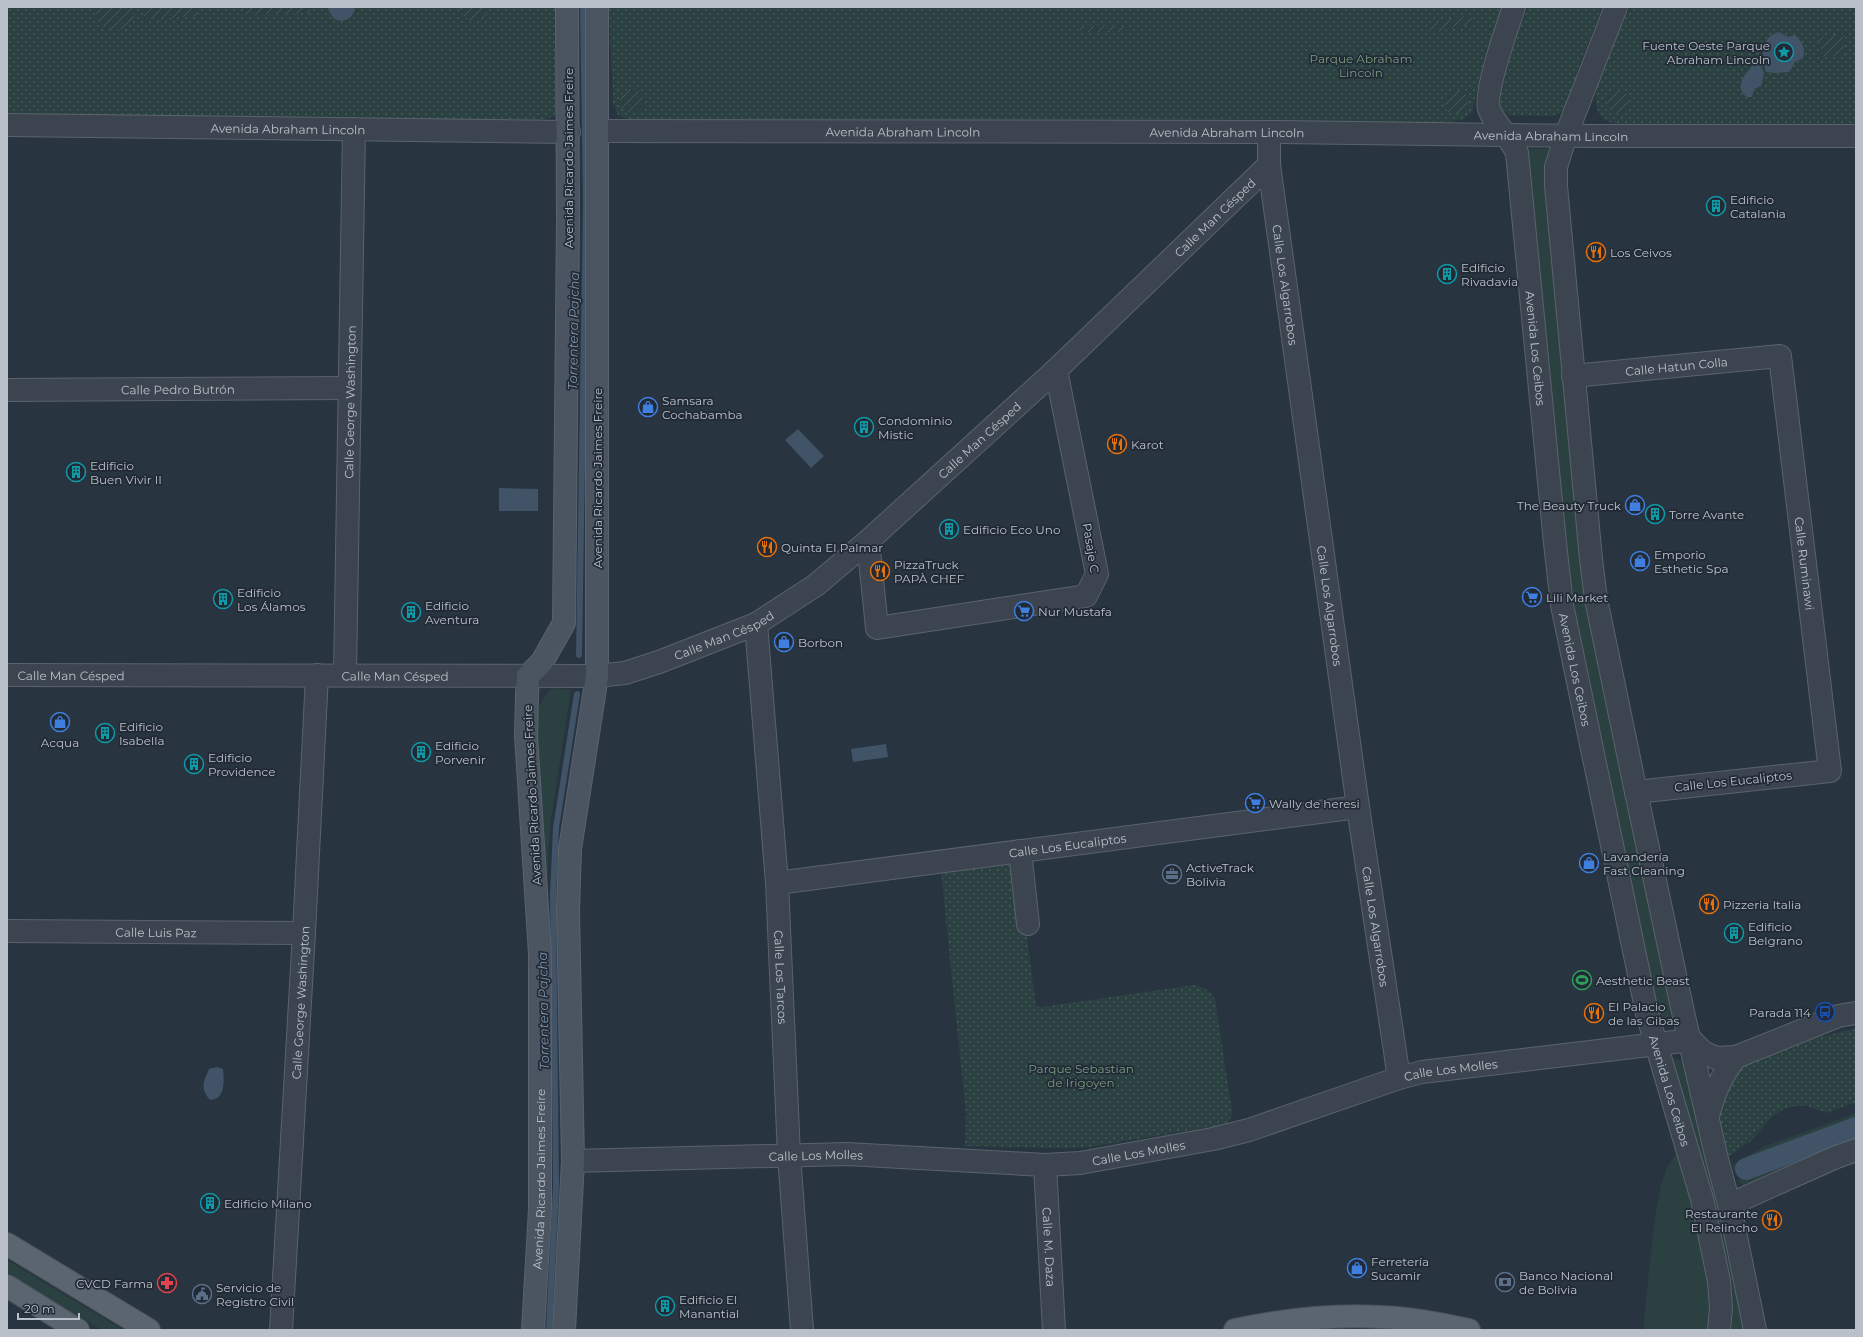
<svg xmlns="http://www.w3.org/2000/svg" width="1863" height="1337" font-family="Montserrat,sans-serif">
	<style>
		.grass { fill: #2b4141 }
		.park { fill: url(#park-dots) }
		.garden { fill: url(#garden-furrows) }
		.water { fill: #405367 }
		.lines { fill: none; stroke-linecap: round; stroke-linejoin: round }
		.stream { stroke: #405367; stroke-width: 6 }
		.canal { stroke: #405367; stroke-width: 22 }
		.minor-casing { stroke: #5a636d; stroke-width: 24 }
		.tertiary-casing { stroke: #5a636d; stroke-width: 24 }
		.secondary-casing { stroke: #5a636d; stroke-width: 24 }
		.primary-casing { stroke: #49515c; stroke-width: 24 }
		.minor { stroke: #3c454f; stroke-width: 22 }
		.tertiary { stroke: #3c454f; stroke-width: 22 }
		.secondary { stroke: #4b5562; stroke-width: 22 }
		.primary { stroke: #5a656f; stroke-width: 22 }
		.labels { text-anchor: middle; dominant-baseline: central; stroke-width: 3.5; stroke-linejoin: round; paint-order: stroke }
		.poi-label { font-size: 12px; fill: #b9c0ca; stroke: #212a35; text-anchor: start }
		.park-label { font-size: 12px; fill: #799d7f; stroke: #212a35 }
		.street-label { font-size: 12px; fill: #b9c0ca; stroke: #212a35 }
		.water-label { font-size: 13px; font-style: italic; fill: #7c93aa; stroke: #212a35 }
	</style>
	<defs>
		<pattern id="park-dots" width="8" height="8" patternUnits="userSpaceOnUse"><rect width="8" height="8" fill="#2b4141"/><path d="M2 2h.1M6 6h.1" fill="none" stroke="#485b5b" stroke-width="1.8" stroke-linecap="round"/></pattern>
		<pattern id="garden-furrows" width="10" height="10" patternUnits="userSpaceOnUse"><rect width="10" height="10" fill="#2b4141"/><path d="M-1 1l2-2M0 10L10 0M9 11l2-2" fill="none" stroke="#485b5b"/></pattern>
	</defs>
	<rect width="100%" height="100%" fill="#28343f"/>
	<path class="grass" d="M1527,149H1549L1546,163V179L1587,604L1670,1007V1016L1666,1020H1661L1657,1015L1572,608Z
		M553,688L571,690L550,826L547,888L537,740V710L547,693Z
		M1675,1059L1682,1061L1684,1064L1716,1196L1746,1330H1731L1733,1317L1728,1278L1671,1061Z
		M1856,1113V1123L1734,1171L1733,1165L1763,1147Z
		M1856,1136V1143L1744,1186L1737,1181Z
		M1678,1151L1697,1218L1711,1305L1709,1330H1643L1652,1241L1657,1205L1661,1185L1667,1167Z
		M7,1260L123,1330H102L7,1272Z"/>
	<path class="park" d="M7,7H558L559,108L553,117L542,120L7,115Z
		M609,7H1503L1485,56L1472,112L1462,120L1439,123L628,120L617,114L613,103Z
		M1528,7H1603L1580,63L1567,106L1562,112L1553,116L1509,115C1505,112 1502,110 1500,106C1494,88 1520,26 1528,7Z
		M1630,7H1856V126L1618,124C1608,123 1599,118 1597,108C1590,85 1620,30 1630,7Z
		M1009,863L1014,864L1018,870L1036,1006L1042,1007L1193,985C1204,987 1209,990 1215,999L1232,1111C1231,1120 1229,1122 1222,1125L1088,1147L1065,1148L965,1146L966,1114L941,872Z
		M1856,1029V1102L1827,1113L1807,1106H1795L1784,1109L1772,1117L1751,1141L1727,1157L1718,1121V1108L1738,1068C1776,1051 1814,1036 1856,1029Z"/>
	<path class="garden" d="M97,7H133L134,16L127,27C111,35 92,27 97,7Z
		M144,7H197L198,16L145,19Z
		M245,7H310V13L245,15Z
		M458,7H489L484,17L473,21L464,17Z
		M1471,15L1473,24L1429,33L1428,24Z
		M1081,26H1126V32H1080Z
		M1842,32L1846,56L1838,55L1821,57V49L1816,37L1831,36Z
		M620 101a12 12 0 1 1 24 0a12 12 0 1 1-24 0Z
		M1444 102a12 12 0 1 1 24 0a12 12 0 1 1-24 0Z
		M1606 102a12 12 0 1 1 24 0a12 12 0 1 1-24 0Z"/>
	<path class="water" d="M327,7H355C354,19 343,24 333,18Z
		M1779,32L1788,37L1795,35C1802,42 1806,48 1803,58L1795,62L1789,72L1775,73L1766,72C1761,58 1760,36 1779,32Z
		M1758,61L1764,73L1761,86L1754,89L1752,97H1747C1731,86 1749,71 1755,62Z
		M798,429L824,456L811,468L785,440Z
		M499,488L538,489V511H499Z
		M886,744L888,757L853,762L851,749Z
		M217,1067L223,1069C224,1081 226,1099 210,1100C200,1088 203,1083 209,1069Z"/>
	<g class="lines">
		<path class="stream" d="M579,655L586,202L583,7
			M549,1330L556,1187L553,896L556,828L577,694"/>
		<path class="canal" d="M1746,1169L1856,1128"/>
		<defs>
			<g id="minor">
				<path id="s1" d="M7,125L569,132"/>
				<path id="s2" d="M1269,132V165L1358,807L1399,1078"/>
				<path id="s3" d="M1573,376L1780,356L1830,771L1636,792"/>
				<path id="s4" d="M7,390L349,388"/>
				<path d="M868,541L877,628L1086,596L1097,574L1056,370"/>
				<path id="s5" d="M756,624L777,883L789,1155L802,1330"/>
				<path id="s6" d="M7,675L597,676L625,673L659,662L756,624L816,585L868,541L1056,370L1269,165"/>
				<path id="s7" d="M345,675L354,129"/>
				<path d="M1020,851L1028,924"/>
				<path id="s8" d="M777,883L1358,807"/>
				<path id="s9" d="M7,931L304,933"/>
				<path d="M1708,1116C1714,1093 1721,1076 1736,1057"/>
				<path id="s10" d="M573,1161L847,1154L1045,1165L1080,1163L1213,1139L1249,1130L1399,1078L1422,1072L1691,1040L1703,1052L1716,1058L1736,1057L1838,1016L1856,1013"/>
				<path id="s11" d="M1045,1165L1054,1330"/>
				<path d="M1729,1205L1834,1158L1856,1150"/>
				<path id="s12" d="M281,1330L304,933L317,675"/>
			</g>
			<g id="tertiary">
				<path id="s13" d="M1514,7C1508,25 1484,92 1489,109C1495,125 1510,137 1517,153L1555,543L1562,605L1647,1013L1702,1199L1719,1281L1721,1309L1719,1330"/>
				<path d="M1616,7L1566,135L1556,167V186L1591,559L1596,599L1636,792L1683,1012L1717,1159L1731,1212L1755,1330"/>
				<path id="s14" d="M597,131L1279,132L1592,136H1856"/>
			</g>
			<g id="secondary">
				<path id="s15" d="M533,1330L540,1209V954L526,736L527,696L528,676L542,662L564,623L568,221L567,7"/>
				<path d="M564,1330L573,1161L568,910L570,849L597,676V7"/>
			</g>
			<path id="primary" d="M7,1244L149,1330
				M7,1286L78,1330
				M1235,1330C1282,1320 1333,1314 1381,1317C1411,1318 1440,1324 1469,1330"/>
		</defs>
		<use href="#minor" class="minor-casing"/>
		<use href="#tertiary" class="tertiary-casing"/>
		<use href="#secondary" class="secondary-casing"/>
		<use href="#primary" class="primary-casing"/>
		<use href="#minor" class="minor"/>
		<use href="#tertiary" class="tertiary"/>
		<use href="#secondary" class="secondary"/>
		<use href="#primary" class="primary"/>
	</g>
	<defs>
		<symbol id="sight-ring" viewBox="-11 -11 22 22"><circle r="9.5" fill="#212a35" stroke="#0f9aa8" stroke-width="1.5"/><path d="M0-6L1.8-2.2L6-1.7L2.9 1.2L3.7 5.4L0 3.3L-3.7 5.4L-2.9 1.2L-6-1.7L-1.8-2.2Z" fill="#0f9aa8"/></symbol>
		<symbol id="building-ring" viewBox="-11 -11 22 22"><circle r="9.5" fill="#212a35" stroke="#0f9aa8" stroke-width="1.5"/><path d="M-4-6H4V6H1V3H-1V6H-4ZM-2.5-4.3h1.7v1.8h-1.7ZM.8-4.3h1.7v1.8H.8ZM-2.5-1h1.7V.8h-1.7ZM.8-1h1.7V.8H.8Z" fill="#0f9aa8"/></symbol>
		<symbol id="restaurant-ring" viewBox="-11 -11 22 22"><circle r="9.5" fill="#212a35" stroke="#e8710a" stroke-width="1.5"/><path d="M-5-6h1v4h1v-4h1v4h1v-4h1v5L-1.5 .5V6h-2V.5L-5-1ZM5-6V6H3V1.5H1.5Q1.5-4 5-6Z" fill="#e8710a"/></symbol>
		<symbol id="shop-ring" viewBox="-11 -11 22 22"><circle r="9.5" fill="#212a35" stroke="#3f7fe0" stroke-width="1.5"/><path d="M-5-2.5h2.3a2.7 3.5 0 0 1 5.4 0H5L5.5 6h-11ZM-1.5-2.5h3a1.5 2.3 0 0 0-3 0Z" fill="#3f7fe0"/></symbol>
		<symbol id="supermarket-ring" viewBox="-11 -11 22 22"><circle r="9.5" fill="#212a35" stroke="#3f7fe0" stroke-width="1.5"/><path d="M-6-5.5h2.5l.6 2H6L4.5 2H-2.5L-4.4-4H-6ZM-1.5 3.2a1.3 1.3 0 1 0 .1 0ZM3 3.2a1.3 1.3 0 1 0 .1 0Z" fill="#3f7fe0"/></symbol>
		<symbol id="office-ring" viewBox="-11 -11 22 22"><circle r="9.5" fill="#212a35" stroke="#5c6f8a" stroke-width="1.5"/><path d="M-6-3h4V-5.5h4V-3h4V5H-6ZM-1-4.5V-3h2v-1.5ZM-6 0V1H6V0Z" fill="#5c6f8a"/></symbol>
		<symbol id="stadium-ring" viewBox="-11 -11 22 22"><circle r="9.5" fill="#212a35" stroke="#2e9e5b" stroke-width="1.5"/><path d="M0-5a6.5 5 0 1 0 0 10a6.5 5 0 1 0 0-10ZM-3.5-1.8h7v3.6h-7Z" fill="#2e9e5b"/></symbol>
		<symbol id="bus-ring" viewBox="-11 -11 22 22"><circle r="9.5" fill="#212a35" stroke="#1a4fb4" stroke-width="1.5"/><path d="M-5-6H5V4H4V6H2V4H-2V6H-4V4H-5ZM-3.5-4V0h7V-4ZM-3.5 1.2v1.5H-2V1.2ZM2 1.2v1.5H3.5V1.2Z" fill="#1a4fb4"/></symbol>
		<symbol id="bank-ring" viewBox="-11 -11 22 22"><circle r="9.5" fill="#212a35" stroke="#5c6f8a" stroke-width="1.5"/><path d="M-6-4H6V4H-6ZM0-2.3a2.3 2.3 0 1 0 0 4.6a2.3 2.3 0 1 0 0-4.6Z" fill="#5c6f8a"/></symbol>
		<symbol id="pharmacy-ring" viewBox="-11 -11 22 22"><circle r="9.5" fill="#212a35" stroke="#e0444e" stroke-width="1.5"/><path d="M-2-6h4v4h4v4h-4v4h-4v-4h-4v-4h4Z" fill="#e0444e"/></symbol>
		<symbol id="civic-ring" viewBox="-11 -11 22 22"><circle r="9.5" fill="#212a35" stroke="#5c6f8a" stroke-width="1.5"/><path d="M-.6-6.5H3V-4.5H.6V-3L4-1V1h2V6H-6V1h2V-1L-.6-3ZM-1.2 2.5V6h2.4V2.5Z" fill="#5c6f8a"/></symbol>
	</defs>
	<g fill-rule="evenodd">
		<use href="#sight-ring" x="1773" y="41" width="22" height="22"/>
		<use href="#building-ring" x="1705" y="195" width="22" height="22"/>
		<use href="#restaurant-ring" x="1585" y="241" width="22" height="22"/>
		<use href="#building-ring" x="1436" y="263" width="22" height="22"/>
		<use href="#shop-ring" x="637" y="396" width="22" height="22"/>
		<use href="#building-ring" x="853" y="416" width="22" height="22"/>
		<use href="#restaurant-ring" x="1106" y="433" width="22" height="22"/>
		<use href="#building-ring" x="65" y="461" width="22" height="22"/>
		<use href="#shop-ring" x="1624" y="494" width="22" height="22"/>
		<use href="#building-ring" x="1644" y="503" width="22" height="22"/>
		<use href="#building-ring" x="938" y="518" width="22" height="22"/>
		<use href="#restaurant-ring" x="756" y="536" width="22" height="22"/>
		<use href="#shop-ring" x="1629" y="550" width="22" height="22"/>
		<use href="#restaurant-ring" x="869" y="560" width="22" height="22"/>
		<use href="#supermarket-ring" x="1521" y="586" width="22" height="22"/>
		<use href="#building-ring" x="212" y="588" width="22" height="22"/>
		<use href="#supermarket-ring" x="1013" y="600" width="22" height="22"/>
		<use href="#building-ring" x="400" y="601" width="22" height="22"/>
		<use href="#shop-ring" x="773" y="631" width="22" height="22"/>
		<use href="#shop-ring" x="49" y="711" width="22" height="22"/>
		<use href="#building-ring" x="94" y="722" width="22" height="22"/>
		<use href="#building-ring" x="410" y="741" width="22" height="22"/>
		<use href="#building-ring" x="183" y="753" width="22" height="22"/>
		<use href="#supermarket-ring" x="1244" y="792" width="22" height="22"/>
		<use href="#shop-ring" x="1578" y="852" width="22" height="22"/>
		<use href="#office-ring" x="1161" y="863" width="22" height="22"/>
		<use href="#restaurant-ring" x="1698" y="893" width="22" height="22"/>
		<use href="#building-ring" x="1723" y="922" width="22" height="22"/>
		<use href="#stadium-ring" x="1571" y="969" width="22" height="22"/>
		<use href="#bus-ring" x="1814" y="1001" width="22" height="22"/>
		<use href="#restaurant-ring" x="1583" y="1002" width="22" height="22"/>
		<use href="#building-ring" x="199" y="1192" width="22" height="22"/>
		<use href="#restaurant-ring" x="1761" y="1209" width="22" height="22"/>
		<use href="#shop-ring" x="1346" y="1257" width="22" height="22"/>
		<use href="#bank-ring" x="1494" y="1271" width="22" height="22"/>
		<use href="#pharmacy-ring" x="156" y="1272" width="22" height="22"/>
		<use href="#civic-ring" x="191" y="1283" width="22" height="22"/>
		<use href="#building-ring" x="654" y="1295" width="22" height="22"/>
	</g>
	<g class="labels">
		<g class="poi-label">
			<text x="1770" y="45" text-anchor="end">Fuente Oeste Parque<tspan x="1770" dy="14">Abraham Lincoln</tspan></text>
			<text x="1730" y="199">Edificio<tspan x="1730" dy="14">Catalania</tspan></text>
			<text x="1610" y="252">Los Ceivos</text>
			<text x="1461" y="267">Edificio<tspan x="1461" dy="14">Rivadavia</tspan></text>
			<text x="662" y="400">Samsara<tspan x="662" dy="14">Cochabamba</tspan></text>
			<text x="878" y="420">Condominio<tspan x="878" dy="14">Mistic</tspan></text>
			<text x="1131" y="444">Karot</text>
			<text x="90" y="465">Edificio<tspan x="90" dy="14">Buen Vivir II</tspan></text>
			<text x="1621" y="505" text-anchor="end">The Beauty Truck</text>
			<text x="1669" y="514">Torre Avante</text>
			<text x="963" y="529">Edificio Eco Uno</text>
			<text x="781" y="547">Quinta El Palmar</text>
			<text x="1654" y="554">Emporio<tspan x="1654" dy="14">Esthetic Spa</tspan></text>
			<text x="894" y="564">PizzaTruck<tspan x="894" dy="14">PAPÀ CHEF</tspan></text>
			<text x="237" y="592">Edificio<tspan x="237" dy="14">Los Álamos</tspan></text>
			<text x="1546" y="597">Lili Market</text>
			<text x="425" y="605">Edificio<tspan x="425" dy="14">Aventura</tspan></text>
			<text x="1038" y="611">Nur Mustafa</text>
			<text x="798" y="642">Borbon</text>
			<text x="119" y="726">Edificio<tspan x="119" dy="14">Isabella</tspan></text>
			<text x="60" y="742" text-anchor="middle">Acqua</text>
			<text x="435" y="745">Edificio<tspan x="435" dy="14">Porvenir</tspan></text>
			<text x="208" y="757">Edificio<tspan x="208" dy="14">Providence</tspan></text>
			<text x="1269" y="803">Wally de heresi</text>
			<text x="1603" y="856">Lavandería<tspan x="1603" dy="14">Fast Cleaning</tspan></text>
			<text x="1186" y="867">ActiveTrack<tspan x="1186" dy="14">Bolivia</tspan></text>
			<text x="1723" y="904">Pizzeria Italia</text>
			<text x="1748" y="926">Edificio<tspan x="1748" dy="14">Belgrano</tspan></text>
			<text x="1596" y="980">Aesthetic Beast</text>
			<text x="1608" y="1006">El Palacio<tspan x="1608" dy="14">de las Gibas</tspan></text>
			<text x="1811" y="1012" text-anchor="end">Parada 114</text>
			<text x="224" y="1203">Edificio Milano</text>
			<text x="1758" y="1213" text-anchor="end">Restaurante<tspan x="1758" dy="14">El Relincho</tspan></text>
			<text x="1371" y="1261">Ferretería<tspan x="1371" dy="14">Sucamir</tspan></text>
			<text x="1519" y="1275">Banco Nacional<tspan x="1519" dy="14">de Bolivia</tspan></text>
			<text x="153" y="1283" text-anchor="end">CVCD Farma</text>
			<text x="216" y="1287">Servicio de<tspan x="216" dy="14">Registro Civil</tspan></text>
			<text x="679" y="1299">Edificio El<tspan x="679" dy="14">Manantial</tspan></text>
		</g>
		<g class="park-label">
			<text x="1361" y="58">Parque Abraham<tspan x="1361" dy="14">Lincoln</tspan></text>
			<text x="1081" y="1068">Parque Sebastian<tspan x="1081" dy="14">de Irigoyen</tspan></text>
		</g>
		<g class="street-label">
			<text stroke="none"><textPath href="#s1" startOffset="281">Avenida Abraham Lincoln</textPath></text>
			<text stroke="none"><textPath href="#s14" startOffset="306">Avenida Abraham Lincoln</textPath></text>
			<text stroke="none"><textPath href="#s14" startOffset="630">Avenida Abraham Lincoln</textPath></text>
			<text stroke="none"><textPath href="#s14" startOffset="954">Avenida Abraham Lincoln</textPath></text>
			<text transform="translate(568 158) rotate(-90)">Avenida Ricardo Jaimes Freire</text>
			<text stroke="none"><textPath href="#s6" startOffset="1372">Calle Man Césped</textPath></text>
			<text stroke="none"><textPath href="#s2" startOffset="154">Calle Los Algarrobos</textPath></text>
			<text stroke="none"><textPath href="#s13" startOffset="354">Avenida Los Ceibos</textPath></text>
			<text stroke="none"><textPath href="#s3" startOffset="104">Calle Hatun Colla</textPath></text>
			<text stroke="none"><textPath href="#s4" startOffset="171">Calle Pedro Butrón</textPath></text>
			<text stroke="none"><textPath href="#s7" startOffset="273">Calle George Washington</textPath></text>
			<text stroke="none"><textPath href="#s6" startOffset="1048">Calle Man Césped</textPath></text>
			<text transform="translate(597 478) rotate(-90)">Avenida Ricardo Jaimes Freire</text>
			<text transform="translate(1091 548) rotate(81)">Pasaje C</text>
			<text stroke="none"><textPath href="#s3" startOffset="417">Calle Ruminawi</textPath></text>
			<text stroke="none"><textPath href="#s2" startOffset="478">Calle Los Algarrobos</textPath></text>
			<text stroke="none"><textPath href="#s6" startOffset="724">Calle Man Césped</textPath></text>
			<text stroke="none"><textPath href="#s13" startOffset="678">Avenida Los Ceibos</textPath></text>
			<text stroke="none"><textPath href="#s6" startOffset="64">Calle Man Césped</textPath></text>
			<text stroke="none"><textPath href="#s6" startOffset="388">Calle Man Césped</textPath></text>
			<text transform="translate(1733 781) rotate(-6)">Calle Los Eucaliptos</text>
			<text transform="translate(532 795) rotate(-93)">Avenida Ricardo Jaimes Freire</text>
			<text stroke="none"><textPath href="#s8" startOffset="293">Calle Los Eucaliptos</textPath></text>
			<text stroke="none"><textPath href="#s2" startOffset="802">Calle Los Algarrobos</textPath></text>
			<text stroke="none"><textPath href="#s9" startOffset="149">Calle Luis Paz</textPath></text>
			<text stroke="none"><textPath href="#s5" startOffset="354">Calle Los Tarcos</textPath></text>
			<text stroke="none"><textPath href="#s12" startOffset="328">Calle George Washington</textPath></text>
			<text stroke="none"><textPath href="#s10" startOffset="891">Calle Los Molles</textPath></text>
			<text stroke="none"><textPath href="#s13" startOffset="1110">Avenida Los Ceibos</textPath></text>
			<text stroke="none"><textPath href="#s10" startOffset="567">Calle Los Molles</textPath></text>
			<text stroke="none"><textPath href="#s10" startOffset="243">Calle Los Molles</textPath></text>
			<text stroke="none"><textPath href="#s15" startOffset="151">Avenida Ricardo Jaimes Freire</textPath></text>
			<text stroke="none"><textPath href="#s11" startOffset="82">Calle M. Daza</textPath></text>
		</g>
		<g class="water-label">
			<text transform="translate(573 331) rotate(-89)">Torrentera Pajcha</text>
			<text transform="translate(543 1011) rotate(-91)">Torrentera Pajcha</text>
		</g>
	</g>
	<rect width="1863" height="1337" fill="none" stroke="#b9c0ca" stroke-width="16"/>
	<path d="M18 1313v6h61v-6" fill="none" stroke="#b9c0ca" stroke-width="2"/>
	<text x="24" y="1313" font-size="12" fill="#b9c0ca" stroke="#212a35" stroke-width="3" paint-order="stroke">20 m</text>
</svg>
